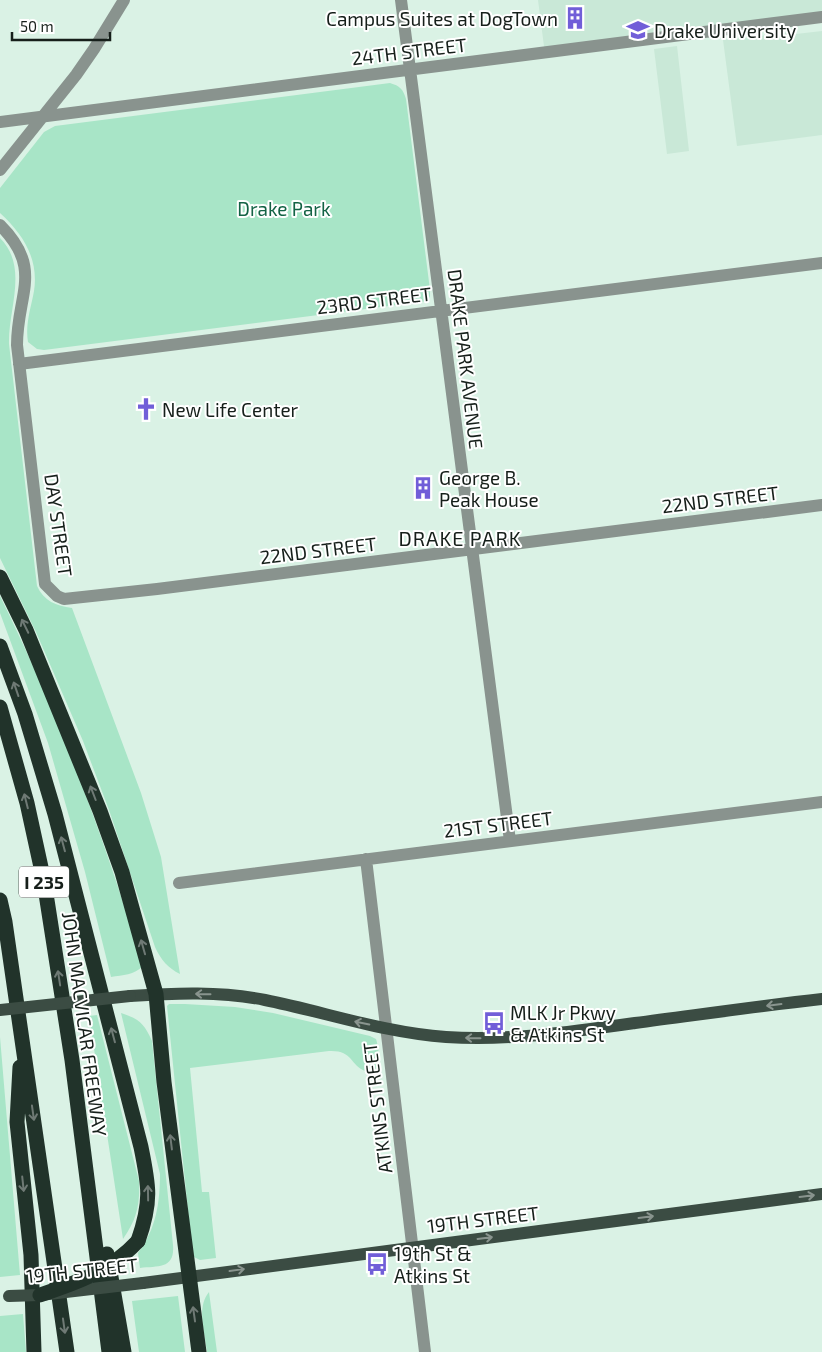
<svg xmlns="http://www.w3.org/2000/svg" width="822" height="1352" font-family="'Exo 2',sans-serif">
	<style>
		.built { fill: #c9e8d7 }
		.green { fill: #a8e5c7 }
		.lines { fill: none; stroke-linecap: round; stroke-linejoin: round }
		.minor { stroke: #89938e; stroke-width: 12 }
		.major { stroke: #3b4c43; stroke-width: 12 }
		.highway { stroke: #21332a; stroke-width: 15 }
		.major-bridge { stroke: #3b4c43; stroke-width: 12 }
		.highway-bridge { stroke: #21332a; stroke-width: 15 }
		.oneway { stroke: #6f7a75 }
		.oneway2 { stroke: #89948e }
		.labels { text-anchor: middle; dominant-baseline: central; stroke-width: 4; stroke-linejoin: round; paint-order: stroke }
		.shield { fill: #fff; stroke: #5c625f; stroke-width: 1 }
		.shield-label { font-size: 18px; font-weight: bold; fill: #161f1a }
		.poi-label { font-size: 19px; fill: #161f1a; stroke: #fff; text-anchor: start }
		.street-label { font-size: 19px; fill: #161f1a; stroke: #fff }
		.park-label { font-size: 19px; fill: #136345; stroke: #fff }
		.neighbourhood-label { font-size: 20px; letter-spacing: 1px; fill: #161f1a; stroke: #fff }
	</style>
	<rect width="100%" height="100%" fill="#daf2e5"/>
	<path class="built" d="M538,0H822V19L545,54Z
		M822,31V135L737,146L723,40L794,32L796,34Z
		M677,46L689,151L667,154L654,49Z"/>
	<path class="green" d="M390,83C400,86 403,89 406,99L430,290V296L428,301L44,350L37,349L28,342C25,324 31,308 34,291C39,259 23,234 0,213V188L44,132L55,126Z
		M0,238C29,267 8,309 9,344L37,586C44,601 56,606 72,608L141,793L161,857L180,974C168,968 161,960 155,947L109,810L83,741L36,632L0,558Z
		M0,596C59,715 105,840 143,966C134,975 123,975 111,977L85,872L48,743L0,613Z
		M185,1004L235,1007L273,1013L370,1036L376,1039C379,1048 384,1079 365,1071C350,1065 353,1050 329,1051L190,1068L202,1192H209L216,1258L200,1260L194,1257L192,1249L167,1006L169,1004Z
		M121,1013C139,1019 144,1023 152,1041L173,1245C175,1269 159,1266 140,1268L138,1253C156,1229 160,1203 160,1174Z
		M97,1015L139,1181C140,1205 137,1219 123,1239L89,1016Z
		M0,1037L20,1275L0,1277Z
		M209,1292L217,1352H207C205,1333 196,1308 209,1292Z
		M178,1296L185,1352H139L132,1301Z
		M23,1314L26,1352H0V1316Z"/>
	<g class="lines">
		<path class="minor" d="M401,0L510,841
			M0,122L822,17
			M0,170L76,75L94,49L124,0
			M0,225C44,269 17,294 17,345L45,584L57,596L64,599L157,589L822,505
			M19,364L822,263
			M366,859L425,1352
			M179,883L822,802"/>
		<path class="major" d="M130,996C174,993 221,991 265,1000C325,1012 385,1033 446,1037C510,1041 572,1032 635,1023C697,1015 759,1006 822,999
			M143,1283L822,1194"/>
		<path class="highway" d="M0,577L26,630L100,811L122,872L156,994L164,1082L199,1352
			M0,646L25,714L55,814L141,1147C149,1186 152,1201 138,1241
			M0,707L27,803L44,881L72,1060L109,1352
			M0,900L5,922L67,1352
			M20,1067L17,1122L31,1255L34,1352
			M107,1254L124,1352"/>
		<path class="major-bridge" d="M0,1010L130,996
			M9,1296L40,1295L143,1283"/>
		<path class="highway-bridge" d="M40,1295C79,1282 110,1271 138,1241"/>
	</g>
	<defs><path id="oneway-shaft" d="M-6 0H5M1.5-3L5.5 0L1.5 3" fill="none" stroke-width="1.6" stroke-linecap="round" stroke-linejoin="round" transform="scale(1.25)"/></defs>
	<g class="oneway">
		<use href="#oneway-shaft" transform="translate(25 626) rotate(-116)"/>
		<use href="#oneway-shaft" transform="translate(16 689) rotate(-109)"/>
		<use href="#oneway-shaft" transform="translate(93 793) rotate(-111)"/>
		<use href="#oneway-shaft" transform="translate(26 801) rotate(-104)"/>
		<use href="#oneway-shaft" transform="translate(63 844) rotate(-105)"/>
		<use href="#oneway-shaft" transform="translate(143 947) rotate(-106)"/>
		<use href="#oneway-shaft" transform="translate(59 978) rotate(-99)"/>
		<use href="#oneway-shaft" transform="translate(113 1035) rotate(-105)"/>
		<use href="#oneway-shaft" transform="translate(33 1113) rotate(82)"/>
		<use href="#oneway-shaft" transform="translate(171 1142) rotate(-97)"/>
		<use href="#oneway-shaft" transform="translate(23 1184) rotate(84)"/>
		<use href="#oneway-shaft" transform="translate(148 1193) rotate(-91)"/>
		<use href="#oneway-shaft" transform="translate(194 1314) rotate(-98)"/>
		<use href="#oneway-shaft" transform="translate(64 1326) rotate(82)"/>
	</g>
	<g class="oneway2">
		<use href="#oneway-shaft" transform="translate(203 994) rotate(-179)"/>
		<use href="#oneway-shaft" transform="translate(774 1005) rotate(173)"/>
		<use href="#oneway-shaft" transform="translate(362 1023) rotate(-168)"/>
		<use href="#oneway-shaft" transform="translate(473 1038) rotate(-179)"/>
		<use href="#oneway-shaft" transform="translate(807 1196) rotate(-7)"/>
		<use href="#oneway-shaft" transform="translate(646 1217) rotate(-7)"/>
		<use href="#oneway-shaft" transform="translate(485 1238) rotate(-7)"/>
		<use href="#oneway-shaft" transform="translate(237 1270) rotate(-8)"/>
	</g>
	<defs>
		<symbol id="building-bare" viewBox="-9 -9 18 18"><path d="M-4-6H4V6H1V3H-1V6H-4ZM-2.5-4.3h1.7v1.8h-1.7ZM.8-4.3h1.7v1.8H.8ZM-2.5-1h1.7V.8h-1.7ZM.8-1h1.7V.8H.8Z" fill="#715ed8" stroke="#fff" stroke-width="2.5" paint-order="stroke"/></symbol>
		<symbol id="university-bare" viewBox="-9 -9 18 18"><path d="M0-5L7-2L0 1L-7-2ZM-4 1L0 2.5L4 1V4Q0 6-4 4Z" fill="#715ed8" stroke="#fff" stroke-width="2.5" paint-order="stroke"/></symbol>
		<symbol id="church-bare" viewBox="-9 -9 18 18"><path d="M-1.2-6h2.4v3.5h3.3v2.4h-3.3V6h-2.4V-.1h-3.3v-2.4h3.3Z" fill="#715ed8" stroke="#fff" stroke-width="2.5" paint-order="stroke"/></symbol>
		<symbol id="bus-bare" viewBox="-9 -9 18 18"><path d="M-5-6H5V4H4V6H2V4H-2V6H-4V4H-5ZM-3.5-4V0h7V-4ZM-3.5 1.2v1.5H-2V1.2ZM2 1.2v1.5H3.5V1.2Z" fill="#715ed8" stroke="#fff" stroke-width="2.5" paint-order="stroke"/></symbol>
	</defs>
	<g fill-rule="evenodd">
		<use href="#building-bare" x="559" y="2" width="32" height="32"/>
		<use href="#university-bare" x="622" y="14" width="32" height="32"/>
		<use href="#church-bare" x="130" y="393" width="32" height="32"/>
		<use href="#building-bare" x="407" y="472" width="32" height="32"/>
		<use href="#bus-bare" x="478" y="1007" width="32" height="32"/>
		<use href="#bus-bare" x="361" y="1248" width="32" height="32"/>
	</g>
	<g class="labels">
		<rect class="shield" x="19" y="866.5" width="50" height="31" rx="4"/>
		<g class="shield-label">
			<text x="44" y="882">I 235</text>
		</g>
		<g class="poi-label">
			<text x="558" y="18" text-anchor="end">Campus Suites at DogTown</text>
			<text x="654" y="30">Drake University</text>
			<text x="162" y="409">New Life Center</text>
			<text x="439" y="477">George B.<tspan x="439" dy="22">Peak House</tspan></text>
			<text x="510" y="1012">MLK Jr Pkwy<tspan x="510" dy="22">&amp; Atkins St</tspan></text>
			<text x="394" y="1253">19th St &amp;<tspan x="394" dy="22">Atkins St</tspan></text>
		</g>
		<g class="street-label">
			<text transform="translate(409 51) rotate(-7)">24TH STREET</text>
			<text transform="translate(374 300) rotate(-7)">23RD STREET</text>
			<text transform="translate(466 359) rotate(83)">DRAKE PARK AVENUE</text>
			<text transform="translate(720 499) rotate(-7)">22ND STREET</text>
			<text transform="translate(59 525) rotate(82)">DAY STREET</text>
			<text transform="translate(318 550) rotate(-7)">22ND STREET</text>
			<text transform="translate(498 824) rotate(-7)">21ST STREET</text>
			<text transform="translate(85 1024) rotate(82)">JOHN MACVICAR FREEWAY</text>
			<text transform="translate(377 1108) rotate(-97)">ATKINS STREET</text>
			<text transform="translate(483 1219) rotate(-7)">19TH STREET</text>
			<text transform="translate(82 1270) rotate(-6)">19TH STREET</text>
		</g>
		<g class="park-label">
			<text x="284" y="208">Drake Park</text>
		</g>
		<g class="neighbourhood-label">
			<text x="460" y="538">DRAKE PARK</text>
		</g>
	</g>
	<path d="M12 32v8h98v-8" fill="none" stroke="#161f1a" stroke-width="2.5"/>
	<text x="20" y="32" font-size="15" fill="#161f1a" stroke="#ffffff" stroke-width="4" paint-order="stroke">50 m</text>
</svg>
